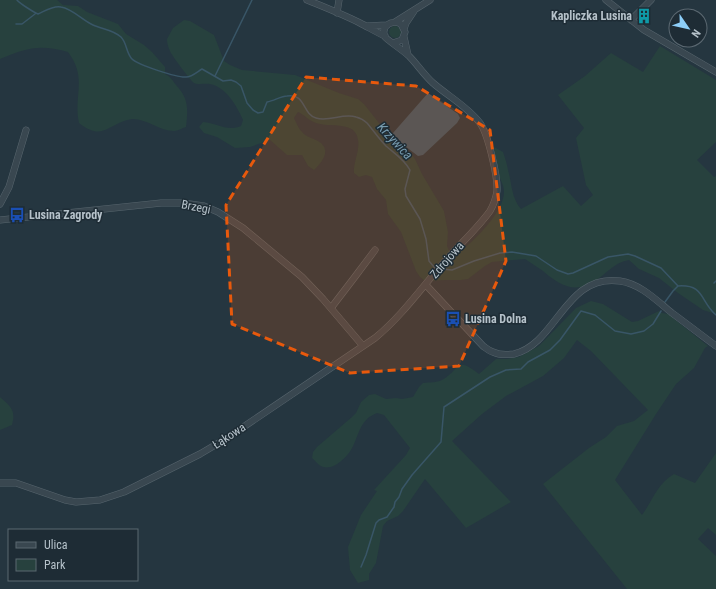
<svg xmlns="http://www.w3.org/2000/svg" width="716" height="589" font-family="'Roboto Condensed',sans-serif">
	<style>
		.green { fill: #27413e }
		.water { fill: #395667 }
		.lines { fill: none; stroke-linecap: round; stroke-linejoin: round }
		.stream { stroke: #395667; stroke-width: 1.5 }
		.minor-casing { stroke: #57656d; stroke-width: 7 }
		.minor { stroke: #394750; stroke-width: 6 }
		.marked { fill: #e8590c; fill-opacity: 0.2; stroke: #e8590c; stroke-width: 3; stroke-dasharray: 8 5; stroke-linejoin: round }
		.labels { text-anchor: middle; dominant-baseline: central; stroke-width: 3; stroke-linejoin: round; paint-order: stroke }
		.poi-label { font-size: 12px; font-weight: bold; fill: #b6c2ca; stroke: #1e2c35; text-anchor: start }
		.street-label { font-size: 12px; fill: #b6c2ca; stroke: #1e2c35 }
		.water-label { font-size: 13px; font-style: italic; fill: #769aad; stroke: #1e2c35 }
	</style>
	<rect width="100%" height="100%" fill="#253640"/>
	<path class="green" d="M0,0H57L63,5L78,6L87,12L118,24L126,34L144,45L152,52L165,67V74C170,76 173,81 176,85C189,99 188,109 186,127C182,128 178,131 174,131C160,131 147,119 133,119C130,119 127,120 124,121C104,129 100,139 79,123C73,95 88,79 68,52C39,44 27,48 0,59Z
		M184,20L190,21L214,35L224,61L230,65L242,70L295,75L339,93L358,99L364,104L390,137L411,153L415,159L422,174L444,211L448,232L447,246L450,253L456,254C472,244 504,212 504,192C504,184 499,178 497,171C495,163 494,155 494,147L503,152C505,158 507,164 508,170C512,183 511,198 521,209L563,186L581,206L593,195L586,185L576,138L584,128L558,95L585,76L611,53L643,72L660,46L716,80V142L697,160L714,177L716,176V314L703,310L678,293L659,278L639,269L629,260C614,263 609,271 598,279C577,295 560,286 543,271C537,267 531,263 525,259L492,262L485,266L468,279L461,280H447L425,281L420,277L416,271L401,232L388,214L386,200L377,189L372,177L366,175L359,177L354,173C353,162 360,151 358,140C356,120 329,128 316,123C309,121 305,115 298,112L294,118C296,122 298,128 302,132C306,137 313,138 318,141C332,149 323,162 314,170L308,166L302,155H287L270,140L250,147L235,148L217,137L204,133L199,127L203,122C217,123 227,132 241,126L243,120C237,106 226,87 210,84C205,83 198,85 194,83C192,82 171,55 170,51C168,47 167,43 167,39L173,28Z
		M389 32a6 6 0 1 1 12 0a6 6 0 1 1-12 0Z
		M591,301L603,304L632,322L638,321L659,311L662,313L668,314L708,346L705,348L694,368L676,384L656,414L615,480L642,515C653,500 657,484 674,474L695,483L716,453V535L708,528L698,539L716,556V589H627L543,484L589,448L606,437L617,426L634,421L648,410L591,351L577,340L564,358L543,376L506,396L482,414L452,441L511,502L466,528L425,479L403,511L398,516L387,521L383,526L376,563L369,574V580L358,583L350,570L348,547L361,515L377,491L374,490L406,455L410,448L384,415L377,413C373,415 370,416 367,419C358,428 357,440 351,450C346,458 332,472 321,466C318,465 315,460 312,458L313,452L317,447L352,417L356,413L361,402L369,395L375,394L386,399L396,398L402,399L413,397L419,387L423,383C430,382 436,383 442,380C461,369 455,355 479,374L496,359H507L519,357L539,346L576,308Z
		M0,397C11,407 16,410 12,425L0,430Z"/>
	<path class="water" d="M428,93L458,114L460,118L457,123L423,155L418,156L393,137V133Z"/>
	<g class="lines">
		<path class="stream" d="M17,0C19,3 35,13 38,14C45,11 54,5 61,7C73,9 82,20 93,25C102,29 114,30 121,37C127,43 126,53 132,59C138,65 178,78 186,77C192,77 197,72 202,69L223,81L231,80L236,82L241,86L247,103L253,110L258,113L263,112L267,102C274,101 281,96 287,96C306,93 302,114 316,118C329,122 343,113 356,117C360,118 364,120 367,123C373,130 379,139 386,146C395,154 404,159 410,170L405,189L406,196L420,219L426,239L429,261L434,267L436,268
			M16,24H22L35,14
			M215,76L252,0
			M442,269L452,270L474,261L500,253L512,252L536,256L557,270L568,274L573,273L608,257L628,254L635,256L661,268L678,286
			M714,283L716,281
			M678,286C705,284 700,302 716,315
			M665,302L673,291L678,286
			M361,567L366,555L376,523L379,520L387,517L394,507L395,502L399,497L402,489L412,475L441,442L444,407L490,377L506,370L521,369L528,362L550,350L560,340L581,311L595,315L615,331L631,334L644,331L653,324L661,311"/>
		<defs>
			<path id="minor" d="M307,0C324,7 342,14 360,23C368,27 376,32 385,36
				M606,0L644,30L716,72
				M337,13L339,0
				M631,20L651,0
				M395,22L430,0
				M367,26L387,25
				M404,29L406,23L414,11
				M404,37L408,55
				M0,204L9,187L26,130
				M0,220L161,203H183L204,206L218,212L243,228L302,277L323,299L363,346
				M426,285L483,346C486,348 489,351 493,352C499,355 507,355 514,354C557,344 565,273 620,281C641,284 657,301 672,313C687,324 701,335 716,346
				M331,308L354,278L375,250
				M0,483H16L65,500L76,502L100,500L124,492L200,454L227,438L375,338C402,316 422,287 445,261C460,244 477,229 490,211C494,204 496,198 497,191C498,177 488,134 480,123C468,107 448,96 433,83C424,75 417,64 409,56C404,51 386,39 385,37C380,26 392,19 401,24L405,32L402,40L393,43"/>
		</defs>
		<use href="#minor" class="minor-casing"/>
		<use href="#minor" class="minor"/>
	</g>
	<path class="marked" d="M306,77L416,86L490,130L506,261L459,366L350,373L232,324L226,205Z"/>
	<defs>
		<symbol id="building-bare" viewBox="-9 -9 18 18"><path d="M-4-6H4V6H1V3H-1V6H-4ZM-2.5-4.3h1.7v1.8h-1.7ZM.8-4.3h1.7v1.8H.8ZM-2.5-1h1.7V.8h-1.7ZM.8-1h1.7V.8H.8Z" fill="#0f9aa8" stroke="#1e2c35" stroke-width="2.5" paint-order="stroke"/></symbol>
		<symbol id="bus-bare" viewBox="-9 -9 18 18"><path d="M-5-6H5V4H4V6H2V4H-2V6H-4V4H-5ZM-3.5-4V0h7V-4ZM-3.5 1.2v1.5H-2V1.2ZM2 1.2v1.5H3.5V1.2Z" fill="#1a4fb4" stroke="#1e2c35" stroke-width="2.5" paint-order="stroke"/></symbol>
	</defs>
	<g fill-rule="evenodd">
		<use href="#building-bare" x="633" y="5" width="22" height="22"/>
		<use href="#bus-bare" x="6" y="204" width="22" height="22"/>
		<use href="#bus-bare" x="442" y="308" width="22" height="22"/>
	</g>
	<g class="labels">
		<g class="poi-label">
			<text x="632" y="16" text-anchor="end">Kapliczka Lusina</text>
			<text x="29" y="215">Lusina Zagrody</text>
			<text x="465" y="319">Lusina Dolna</text>
		</g>
		<g class="street-label">
			<text transform="translate(196 207) rotate(11)">Brzegi</text>
			<text transform="translate(447 260) rotate(-49)">Zdrojowa</text>
			<text transform="translate(229 436) rotate(-33)">Łąkowa</text>
		</g>
		<g class="water-label">
			<text transform="translate(395 141) rotate(47)">Krzywica</text>
		</g>
	</g>
	<rect x="8" y="529" width="130" height="52" fill="#1e2c35" stroke="#5b6871"/>
	<rect x="16" y="542" width="20" height="6" fill="#394750" stroke="#5b6871"/>
	<text x="44" y="549" font-size="12" fill="#b6c2ca">Ulica</text>
	<rect x="16" y="559" width="20" height="12" fill="#27413e" stroke="#5b6871"/>
	<text x="44" y="569" font-size="12" fill="#b6c2ca">Park</text>
	<g transform="translate(688 28) rotate(124)"><circle r="19" fill="#1e2c35" stroke="#5b6871"/>
	<path d="M0-3L7 15L0 10L-7 15Z" fill="#8dcef8"/>
	<text y="-6" font-size="11" font-weight="bold" text-anchor="middle" fill="#b6c2ca">N</text>
	</g>
</svg>
